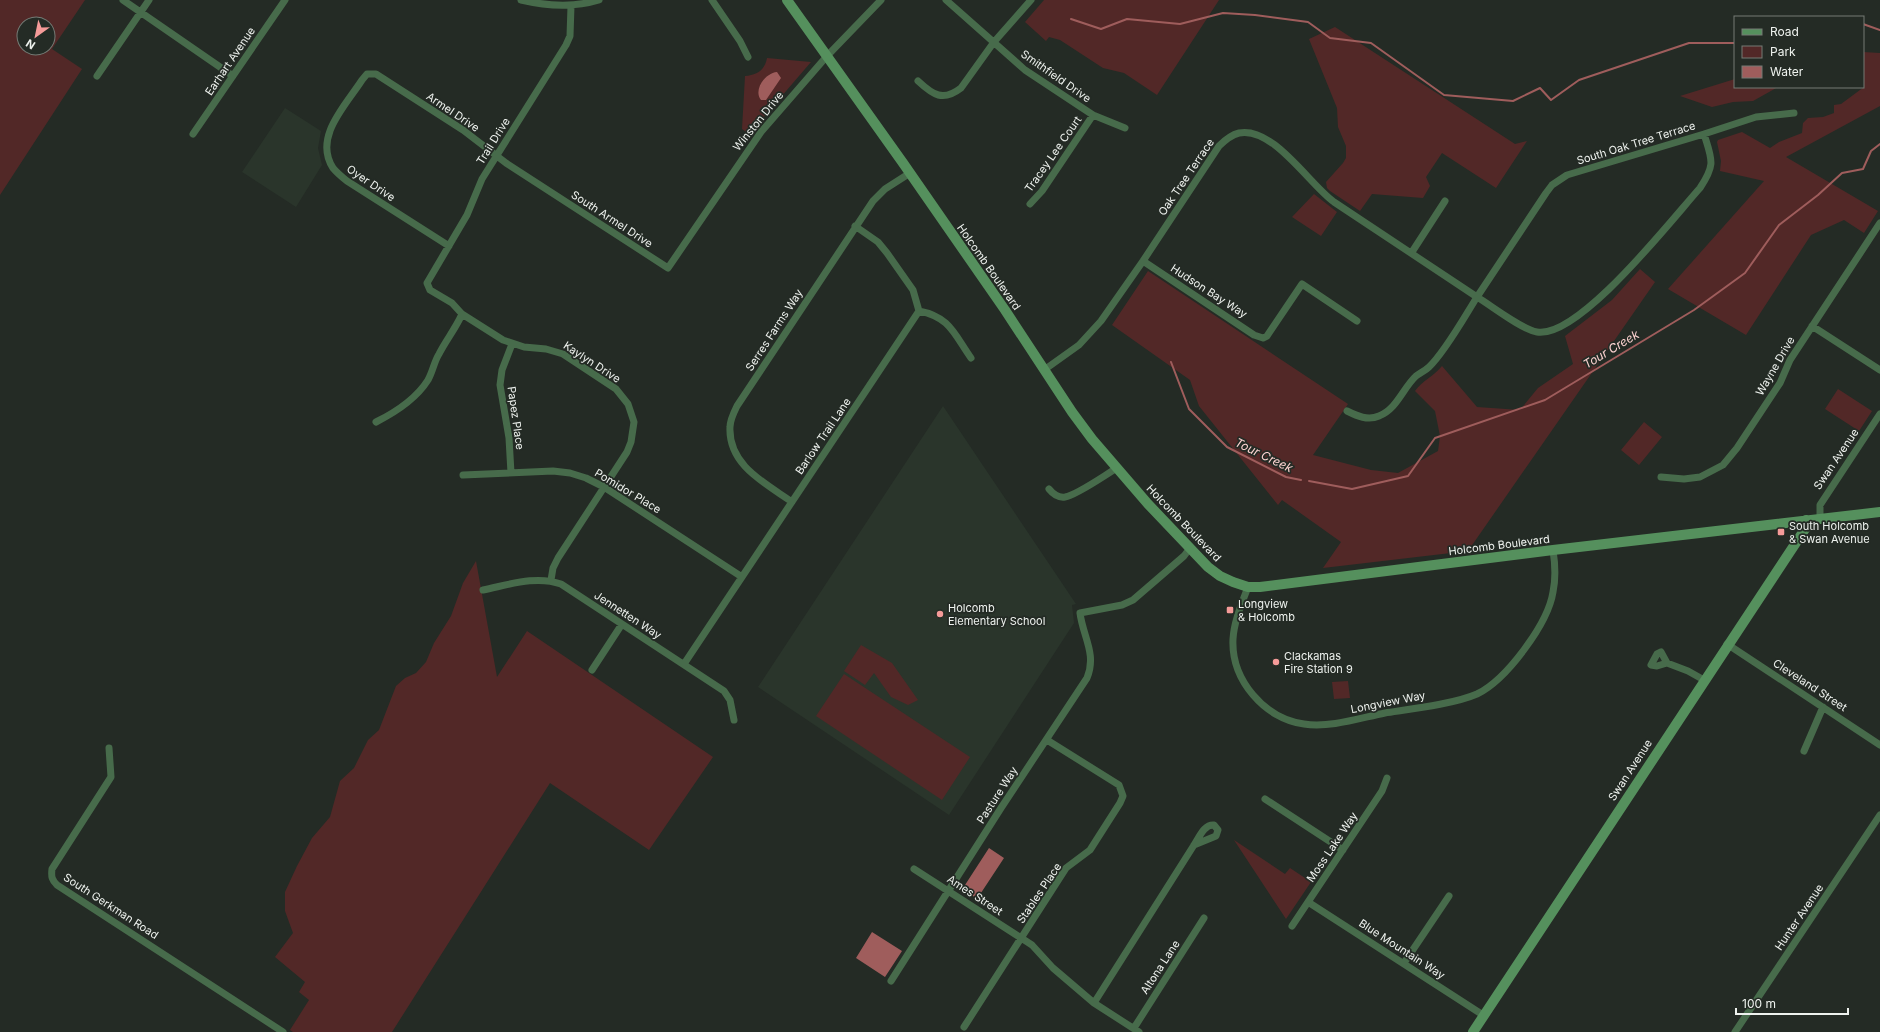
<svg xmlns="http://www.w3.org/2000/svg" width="1880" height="1032" font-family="Inter,sans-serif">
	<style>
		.built { fill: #2a352b }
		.green { fill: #522827; fill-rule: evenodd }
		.water { fill: #9f5d5c }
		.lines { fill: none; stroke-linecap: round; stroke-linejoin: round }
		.stream { stroke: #9f5d5c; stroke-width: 2 }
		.street { stroke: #476b4b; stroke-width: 7 }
		.secondary { stroke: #55905d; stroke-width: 10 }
		.poi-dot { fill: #f59b99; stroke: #242b25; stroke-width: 1.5 }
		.labels { text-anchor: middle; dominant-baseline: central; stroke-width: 3.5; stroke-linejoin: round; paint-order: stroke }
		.street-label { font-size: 11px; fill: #eef2ee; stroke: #242b25 }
		.poi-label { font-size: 11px; fill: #eef2ee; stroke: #242b25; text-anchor: start }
		.water-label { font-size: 12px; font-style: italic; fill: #fed4d2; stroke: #242b25 }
	</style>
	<rect width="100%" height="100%" fill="#242b25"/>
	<path class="built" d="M285,108L321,131L318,148L322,165L296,207L242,172Z
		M943,406L1076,604L1072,605L1074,623L949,815L758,687Z"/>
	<path class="green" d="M0,0H85L52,49L82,69L0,195ZM24,24H48V48H24Z
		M1044,0H1219L1157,95L1124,73L1103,68L1060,40L1049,37L1046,41L1025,22Z
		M1335,27L1515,144L1527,141L1496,188L1442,153L1426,177L1430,186L1423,198L1372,194L1360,211L1330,191L1327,188L1326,182L1343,163L1346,158V146L1338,127L1337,108L1309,39Z
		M1863,52L1880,53V106L1786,157L1878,211L1864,233L1844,220L1811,235L1746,335L1668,289L1764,181L1720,171L1721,161L1717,142L1718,140L1742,132L1770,148L1779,142L1802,133L1803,123L1808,118L1823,117L1834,113V105L1841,104L1864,87Z
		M767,58L811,62L749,134L742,129L745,76C757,75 765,70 767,58Z
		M1735,79V87H1778L1753,101L1733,102L1712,107L1680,96Z
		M1314,194L1337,212L1321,236L1292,217Z
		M1640,269L1655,282L1468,551L1323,568L1341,542L1282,500L1278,505L1199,406L1190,380L1112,325L1148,271L1348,404L1313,455L1371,470L1398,473L1438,451L1440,436L1435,411L1415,391C1422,381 1434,376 1442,366L1477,407L1520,410L1538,388L1573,364L1565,336L1612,300Z
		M1838,389L1872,411L1859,431L1825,409Z
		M1644,422L1662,437L1639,465L1621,450Z
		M476,561L497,677L527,631L713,757L649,850L550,783L392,1032H293L290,1030L309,1000L299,992L305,982L275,957L293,933L285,911V892L297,866L312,838L330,817L340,781L354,768L368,740L379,730L396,686L405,678L416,673L426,662L434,643L451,616L463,583Z
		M861,645L892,663L918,700L908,705L891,697L874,673L865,685L844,671Z
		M844,674L970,757L942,800L816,716Z
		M1348,681L1350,698L1334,699L1332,682Z
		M1234,840L1285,874L1290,868L1311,882L1286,919Z"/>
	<path class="water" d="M777,72L781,78L766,100H761C753,90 765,73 777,72Z
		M989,848L1004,858L977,899L966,891L965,885Z
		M872,932L902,951L885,977L856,958Z"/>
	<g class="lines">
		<path class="stream" d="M1071,19L1101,29L1127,19L1180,24L1223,13L1255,15L1308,22L1330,38L1371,43L1444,95L1513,101L1540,88L1551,100L1579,80L1689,43H1735
			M1863,24L1880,30
			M1171,362L1189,409L1227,447L1286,477L1301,480
			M1309,481L1352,489L1408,476L1435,438L1545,400L1694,310L1745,273L1779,225L1818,195L1842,173L1863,169L1871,151L1880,144"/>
		<path class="street" d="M123,0L233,76
			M521,0C547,6 573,8 599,0
			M712,0L740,41L748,57
			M946,0L1025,70L1093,115L1125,128
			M97,76L149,0
			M918,81C933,95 943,102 961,88L994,42L1031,0
			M193,134L285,0
			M1704,134C1712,160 1716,164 1700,188C1672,219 1579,339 1537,332C1521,329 1492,306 1477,297L1546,193L1552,185L1567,175Z
			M1704,134L1756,117L1794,113
			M1030,204L1042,191L1093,115
			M449,246L347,181C342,177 337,173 333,168C313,137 346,105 362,80L367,74H376L463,130L506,163L668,268L761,132L827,56L881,0
			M1412,252L1445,201
			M1143,261L1254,335L1263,338L1267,336L1302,284L1357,321
			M919,311C950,317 954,334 971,358
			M1812,326L1880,370
			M1044,370L1079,345L1101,321L1143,261L1219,146C1224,141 1231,135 1239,133C1273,126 1309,184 1334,202L1477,297C1465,316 1445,352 1429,367C1425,371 1420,373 1416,376C1403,388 1397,409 1379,416C1368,421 1357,416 1347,411
			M376,422C396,412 416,399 428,380C433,371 434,362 439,354C446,340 456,328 462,314
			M511,473L509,438L500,385L502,370L512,344
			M463,475L553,471L570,473L586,478L604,487L742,577
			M1661,477L1684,479L1700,477L1723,465L1737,448L1780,383L1790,360L1880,223
			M1049,489C1053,494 1058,498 1065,497C1077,495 1105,475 1117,468
			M792,502C765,483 728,465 730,427C730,420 734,412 737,406L873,201L885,189L910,173
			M1820,519V505L1880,414
			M551,580L553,568L558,558L627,452L631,442L634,422L628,404L616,389L563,354L546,349L524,347L503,340L462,314L452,303L430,290L427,283L467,215L482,179L566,45L570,36L571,6
			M1248,587C1242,603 1234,621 1233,639C1231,680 1265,719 1304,724C1330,728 1360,718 1385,713C1411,709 1454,704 1477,694C1506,680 1548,624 1553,592C1556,578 1555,563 1553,550
			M483,590C508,585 536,575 561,584L724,691L730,700L734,720
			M1727,644L1880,745
			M1667,663L1661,652L1657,654L1651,665L1657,666L1667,663L1688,671L1704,680
			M684,664L919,311L913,290L887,253L878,242L855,226
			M592,670L622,624
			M109,748L111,777L52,869C51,877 52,880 57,885L283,1032
			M1804,751L1823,707
			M1265,799L1343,850
			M914,869L1032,945L1053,968L1094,1003L1139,1032
			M1308,902L1483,1015
			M1292,926L1382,791L1387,778
			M1404,963L1449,896
			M891,981L1001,808L1087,678C1097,654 1083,637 1080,613L1122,605L1133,600L1184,556L1190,548
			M1094,1003L1194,845C1199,838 1204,824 1214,825L1218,830L1216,836L1194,845
			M964,1027L1066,868L1090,850L1120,803L1123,796L1119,785L1047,740
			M1134,1028L1204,918
			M1735,1032L1880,815"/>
		<path class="secondary" d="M787,0L903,163L1005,310L1072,412L1092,439L1148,504L1208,567L1220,576L1233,582L1248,587H1260L1553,550L1880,512
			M1473,1032L1805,529L1806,520"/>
	</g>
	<g class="poi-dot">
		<rect x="1777" y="528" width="8" height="8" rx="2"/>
		<rect x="1226" y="606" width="8" height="8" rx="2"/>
		<circle cx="940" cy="614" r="4"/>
		<circle cx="1276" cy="662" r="4"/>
	</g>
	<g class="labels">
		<g class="street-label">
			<text transform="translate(230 61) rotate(-56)">Earhart Avenue</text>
			<text transform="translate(1056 76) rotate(35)">Smithfield Drive</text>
			<text transform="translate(453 112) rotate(34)">Armel Drive</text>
			<text transform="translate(758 121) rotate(-51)">Winston Drive</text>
			<text transform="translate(493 141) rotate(-58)">Trail Drive</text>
			<text transform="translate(1636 143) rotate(-17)">South Oak Tree Terrace</text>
			<text transform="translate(1053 154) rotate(-55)">Tracey Lee Court</text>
			<text transform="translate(1186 177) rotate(-56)">Oak Tree Terrace</text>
			<text transform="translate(371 183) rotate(34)">Oyer Drive</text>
			<text transform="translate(612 219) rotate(33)">South Armel Drive</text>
			<text transform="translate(989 267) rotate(55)">Holcomb Boulevard</text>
			<text transform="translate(1209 291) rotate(33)">Hudson Bay Way</text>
			<text transform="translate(774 330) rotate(-57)">Serres Farms Way</text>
			<text transform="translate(592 362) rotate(33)">Kaylyn Drive</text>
			<text transform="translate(1775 366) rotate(-60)">Wayne Drive</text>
			<text transform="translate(516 418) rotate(82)">Papez Place</text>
			<text transform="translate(823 436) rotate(-56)">Barlow Trail Lane</text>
			<text transform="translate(1836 459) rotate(-56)">Swan Avenue</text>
			<text transform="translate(628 491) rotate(31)">Pomidor Place</text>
			<text transform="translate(1184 523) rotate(46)">Holcomb Boulevard</text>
			<text transform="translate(1499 545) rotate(-7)">Holcomb Boulevard</text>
			<text transform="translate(628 615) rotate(33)">Jennetten Way</text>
			<text transform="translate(1810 685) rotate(33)">Cleveland Street</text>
			<text transform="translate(1388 702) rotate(-11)">Longview Way</text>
			<text transform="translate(1630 770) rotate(-57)">Swan Avenue</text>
			<text transform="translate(997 795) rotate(-57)">Pasture Way</text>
			<text transform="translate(1332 847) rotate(-56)">Moss Lake Way</text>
			<text transform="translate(1039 893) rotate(-56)">Stables Place</text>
			<text transform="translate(975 895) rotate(33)">Ames Street</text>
			<text transform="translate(111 906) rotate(33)">South Gerkman Road</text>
			<text transform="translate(1799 917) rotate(-56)">Hunter Avenue</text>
			<text transform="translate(1402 949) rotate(33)">Blue Mountain Way</text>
			<text transform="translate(1160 967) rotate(-57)">Altona Lane</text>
		</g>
		<g class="poi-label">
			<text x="1789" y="526">South Holcomb<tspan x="1789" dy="13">&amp; Swan Avenue</tspan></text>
			<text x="1238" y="604">Longview<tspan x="1238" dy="13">&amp; Holcomb</tspan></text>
			<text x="948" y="608">Holcomb<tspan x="948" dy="13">Elementary School</tspan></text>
			<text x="1284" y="656">Clackamas<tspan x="1284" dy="13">Fire Station 9</tspan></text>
		</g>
		<g class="water-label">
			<text transform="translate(1611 349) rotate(-31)">Tour Creek</text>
			<text transform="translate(1264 455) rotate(26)">Tour Creek</text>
		</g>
	</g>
	<rect x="1734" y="16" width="130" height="72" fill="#242b25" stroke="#757b75"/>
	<rect x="1742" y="29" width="20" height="6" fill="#55905d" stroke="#757b75"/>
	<text x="1770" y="36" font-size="12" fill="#eef2ee">Road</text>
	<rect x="1742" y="46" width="20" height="12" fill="#522827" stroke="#757b75"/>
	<text x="1770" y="56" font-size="12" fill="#eef2ee">Park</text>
	<rect x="1742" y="66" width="20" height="12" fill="#9f5d5c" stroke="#757b75"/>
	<text x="1770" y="76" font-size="12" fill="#eef2ee">Water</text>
	<g transform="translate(36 36) rotate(213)"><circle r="19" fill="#242b25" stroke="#757b75"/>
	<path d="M0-3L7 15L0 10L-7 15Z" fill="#f59b99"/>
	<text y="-6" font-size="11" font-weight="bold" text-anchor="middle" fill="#eef2ee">N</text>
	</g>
	<path d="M1736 1008v6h112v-6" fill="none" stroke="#eef2ee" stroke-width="2"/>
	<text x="1742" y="1008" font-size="12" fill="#eef2ee" stroke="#242b25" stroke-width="3" paint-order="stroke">100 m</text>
</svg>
